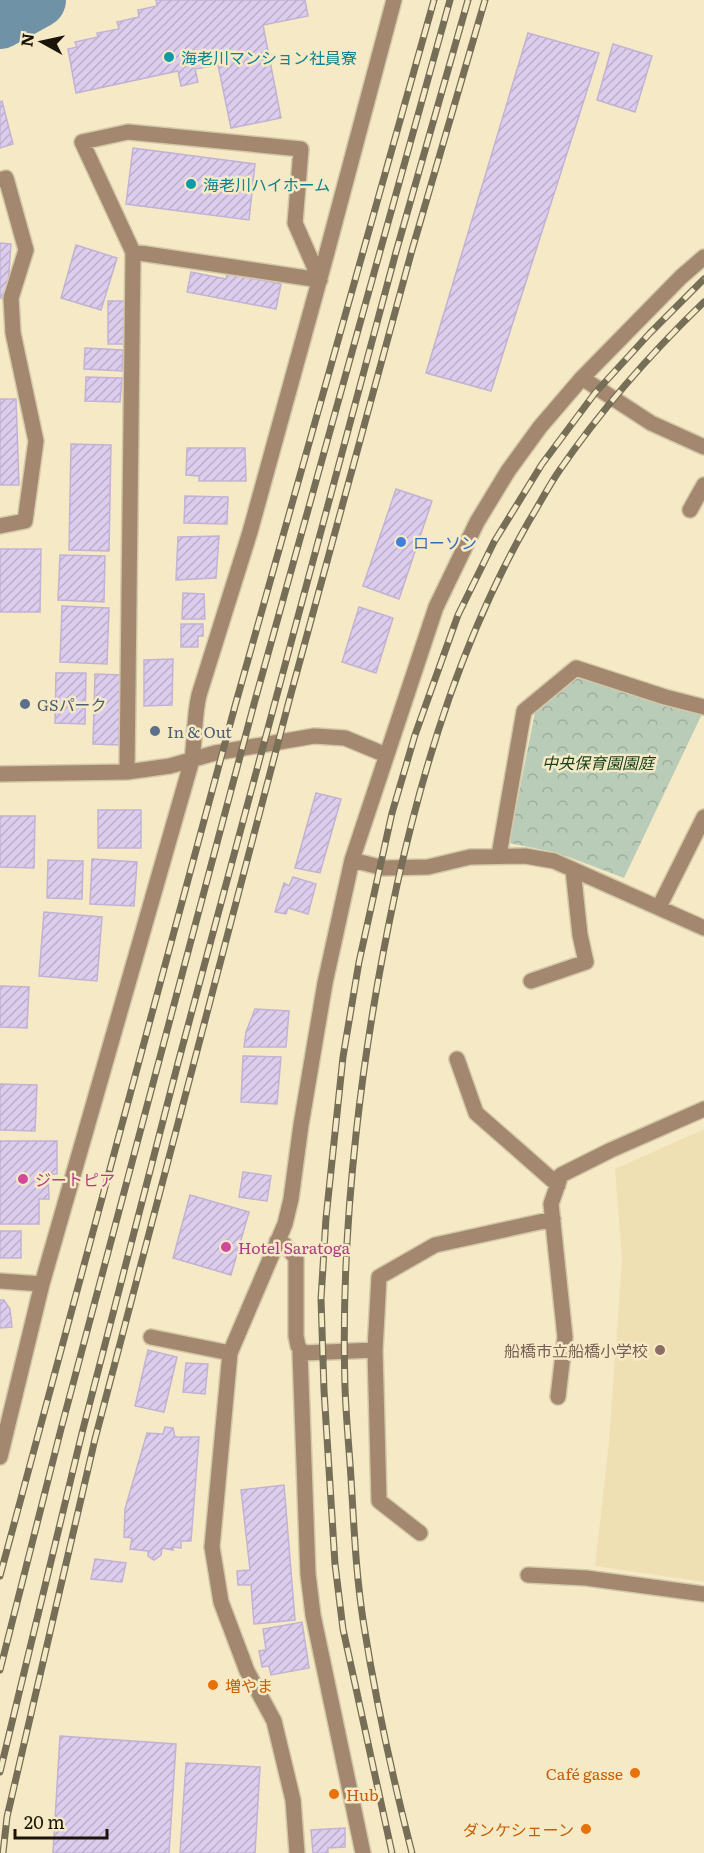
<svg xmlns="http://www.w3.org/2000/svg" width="704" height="1853" font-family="Literata,'Noto Sans JP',serif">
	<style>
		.built { fill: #efe0b4 }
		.park { fill: url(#park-crowns) }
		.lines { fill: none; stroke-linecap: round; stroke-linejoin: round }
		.river { stroke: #7092a6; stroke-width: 56 }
		.building { fill: url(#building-hatch); stroke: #c2b2d3; stroke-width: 1.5 }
		.minor-casing { stroke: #d3c8a8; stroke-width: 18 }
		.minor { stroke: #a3886f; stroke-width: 15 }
		.rail-casing { stroke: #766e57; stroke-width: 7 }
		.rail { stroke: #f6eac6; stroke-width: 4.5; stroke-dasharray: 14; stroke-linecap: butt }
		.culture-dot { fill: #0f9aa8; stroke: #f6eac6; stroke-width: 2 }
		.shop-dot { fill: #3f7fe0; stroke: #f6eac6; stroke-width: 2 }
		.service-dot { fill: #5c6f8a; stroke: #f6eac6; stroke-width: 2 }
		.hotel-dot { fill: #d1479c; stroke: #f6eac6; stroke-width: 2 }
		.education-dot { fill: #8d6e63; stroke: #f6eac6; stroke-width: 2 }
		.food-dot { fill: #e8710a; stroke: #f6eac6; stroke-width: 2 }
		.labels { text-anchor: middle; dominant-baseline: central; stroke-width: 5; stroke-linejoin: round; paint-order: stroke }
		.culture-label { font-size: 16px; fill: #0d838f; stroke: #f6eac6; text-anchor: start }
		.shop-label { font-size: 16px; fill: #366cbe; stroke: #f6eac6; text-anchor: start }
		.service-label { font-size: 16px; fill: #4e5e75; stroke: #f6eac6; text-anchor: start }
		.park-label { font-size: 16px; font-style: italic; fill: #18421d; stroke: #f6eac6 }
		.hotel-label { font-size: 16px; fill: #b23c85; stroke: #f6eac6; text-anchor: start }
		.education-label { font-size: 16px; fill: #785e54; stroke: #f6eac6; text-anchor: end }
		.food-label { font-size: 16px; fill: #c56008; stroke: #f6eac6; text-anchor: start }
	</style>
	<defs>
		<pattern id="park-crowns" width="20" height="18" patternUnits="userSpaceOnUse" patternTransform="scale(1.5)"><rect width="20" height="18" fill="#b8ccb8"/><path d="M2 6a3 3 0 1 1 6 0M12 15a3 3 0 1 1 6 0" fill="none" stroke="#9eae9d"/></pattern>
		<pattern id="building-hatch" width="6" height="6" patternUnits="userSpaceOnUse" patternTransform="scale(1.5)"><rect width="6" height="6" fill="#dccced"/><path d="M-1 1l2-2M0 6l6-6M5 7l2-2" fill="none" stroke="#bcaeca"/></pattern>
	</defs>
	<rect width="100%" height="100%" fill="#f6eac6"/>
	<path class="built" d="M704,1129V1582L595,1566L609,1441L622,1260L615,1169Z"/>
	<path class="park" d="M575,676L702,714L624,878L558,853L509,843L535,712Z"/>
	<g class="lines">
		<path class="river" d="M0,21L38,0"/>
	</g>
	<path class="building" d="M156,0H305L308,16L263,25L281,118L231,128L218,65L195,69L198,82L181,86L178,71L76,93L68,49L77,47L75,42L98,37L97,33L119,29L117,22L139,17L138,10L157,6Z
		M528,33L599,53L491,391L426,373Z
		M613,44L652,56L635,112L597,100Z
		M2,101L13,144L0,148V102Z
		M133,148L255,164L249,220L126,204Z
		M0,243L11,244L7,299L0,298Z
		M76,245L117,258L101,310L61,298Z
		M191,272L226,279L227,273L281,284L276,309L187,292Z
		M108,301H127V344H108Z
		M85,348L123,350L122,371L84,369Z
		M86,377L122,378L120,402L85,401Z
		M0,399H16L19,485H0Z
		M71,444L111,445L109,551L69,550Z
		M187,448H245L246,481H199V476L186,475Z
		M396,489L432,501L399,599L363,586Z
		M185,496L228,497L227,524L184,523Z
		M219,536L216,578L176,580L178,537Z
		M0,549H41L40,612H0Z
		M60,555L105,556L104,602L58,600Z
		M183,593L204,594L205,619H182Z
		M62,606L109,608L107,664L60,662Z
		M359,607L393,618L376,673L342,662Z
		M181,624H203V636H198V647H181Z
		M173,659L172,705L144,706V660Z
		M56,673H86L85,724L55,723Z
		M95,674L121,675L119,745L93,744Z
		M316,793L341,799L320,873L295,868Z
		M98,810H141V848H98Z
		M0,816H35L34,868L0,867Z
		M92,859L137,862L134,906L90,904Z
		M48,860L83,861L82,899L47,898Z
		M293,877L316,884L308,914L288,908L286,914L275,912L284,883L289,886Z
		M44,912L102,917L97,981L39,976Z
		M0,986L29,987L27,1028L0,1027Z
		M255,1009L289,1011L286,1047H244L246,1032Z
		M243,1056L281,1057L277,1104L241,1102Z
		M0,1084L37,1085L35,1131L0,1130Z
		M0,1141H57V1174H48L49,1199H39V1224H0Z
		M243,1172L271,1176L267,1201L239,1197Z
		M190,1195L249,1212L231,1275L173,1258Z
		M0,1231H21V1258H0Z
		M0,1300H4L10,1309L12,1327L0,1328Z
		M148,1350L177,1357L164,1412L135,1406Z
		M186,1363L208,1364L205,1394L183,1392Z
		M165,1427L173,1428L175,1437H199L191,1541H181V1548L173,1547V1550L162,1548L161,1555L154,1560L148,1556V1551L130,1549L132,1538L124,1537L125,1509L147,1433L163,1434Z
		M284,1485L295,1620L254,1624L251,1585H238L237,1571L250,1570L241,1490Z
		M95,1559L126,1563L122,1582L91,1579Z
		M302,1622L309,1668L271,1675L269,1666L262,1667L259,1651L266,1650L263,1629Z
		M60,1736L176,1744L169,1853H53Z
		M186,1763L260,1767L255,1853H180Z
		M345,1828V1847L328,1848V1853H313L311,1830Z"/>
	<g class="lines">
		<defs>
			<path id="minor" d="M0,180L6,178L26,250L11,298L13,333L36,441L25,521L0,526
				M133,252L82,142L128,132L301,149L295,223L320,280
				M582,378L651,423L704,447
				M690,510L704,485
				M127,772L133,252L320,280
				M0,774L127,772L170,766L215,753L314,736L345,738L386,755
				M499,855L524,711L576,668L665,697L704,707
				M352,860L384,868L428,867L470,857L525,856L554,861L704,928
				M659,907L704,817
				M531,981L586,962L580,935L573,870
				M457,1059L476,1113L558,1185
				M277,1241L285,1245L296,1258V1336L298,1346L303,1353L375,1350
				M0,1281L42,1284
				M151,1337L230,1353
				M300,1353L308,1574L313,1615L363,1853
				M558,1397L565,1337L551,1204L561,1175L611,1150L704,1109
				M0,1457L42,1284L192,760C195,738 194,716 199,695L250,532L326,256L394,0
				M420,1533L379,1501L375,1350L379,1277L435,1245L553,1219
				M528,1575L586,1578L704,1594
				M297,1853L293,1800L274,1721L247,1671L221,1602L212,1547L230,1353L285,1224L291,1199L301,1125L325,983L352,860L436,607L477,522L508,471L540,427L582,378L681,277L704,257"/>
		</defs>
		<use href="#minor" class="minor-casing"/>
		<use href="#minor" class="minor"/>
		<defs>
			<path id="rail" d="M0,1576L235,706L434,0
				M0,1670L61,1429L254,704L450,0
				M0,1772L82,1433L178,1063L396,252L468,0
				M3,1853L7,1817L95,1439L289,701L412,250L485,0
				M392,1853L343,1629L335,1564L324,1390L321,1299L326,1218L343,1057L359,962L392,813L415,735L458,615L494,542L542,464L595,393L650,333L704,279
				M412,1853C393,1779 376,1702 364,1626C356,1577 354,1527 351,1478C349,1447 346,1417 345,1387C340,1222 362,1046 397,885C425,759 464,634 529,521C539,505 548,487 559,471C601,410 651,353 704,302"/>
		</defs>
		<use href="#rail" class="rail-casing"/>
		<use href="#rail" class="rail"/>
	</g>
	<g class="culture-dot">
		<circle cx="169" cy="57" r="6"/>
		<circle cx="191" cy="184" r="6"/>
	</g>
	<circle class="shop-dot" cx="401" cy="542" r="6"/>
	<g class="service-dot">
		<circle cx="25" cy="704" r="6"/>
		<circle cx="155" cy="731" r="6"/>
	</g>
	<g class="hotel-dot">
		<circle cx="23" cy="1179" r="6"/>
		<circle cx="226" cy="1247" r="6"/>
	</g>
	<circle class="education-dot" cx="660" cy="1350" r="6"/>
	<g class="food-dot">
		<circle cx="213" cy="1685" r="6"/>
		<circle cx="635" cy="1773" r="6"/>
		<circle cx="334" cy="1794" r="6"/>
		<circle cx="586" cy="1829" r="6"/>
	</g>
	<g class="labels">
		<g class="culture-label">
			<text x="181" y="57">海老川マンション社員寮</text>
			<text x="203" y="184">海老川ハイホーム</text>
		</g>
		<g class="shop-label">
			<text x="413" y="542">ローソン</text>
		</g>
		<g class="service-label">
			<text x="37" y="704">GSパーク</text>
			<text x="167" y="731">In &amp; Out</text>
		</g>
		<g class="park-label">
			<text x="598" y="762">中央保育園園庭</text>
		</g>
		<g class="hotel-label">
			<text x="35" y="1179">ジートピア</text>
			<text x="238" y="1247">Hotel Saratoga</text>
		</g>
		<g class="education-label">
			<text x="648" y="1350">船橋市立船橋小学校</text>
		</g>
		<g class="food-label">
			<text x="225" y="1685">増やま</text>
			<text x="623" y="1773" text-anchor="end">Café gasse</text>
			<text x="346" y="1794">Hub</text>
			<text x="574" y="1829" text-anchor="end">ダンケシェーン</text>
		</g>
	</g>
	<g transform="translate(42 42) rotate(278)" stroke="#f6eac6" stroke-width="4.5" paint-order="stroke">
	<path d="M0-4.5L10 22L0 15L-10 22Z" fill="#1a1508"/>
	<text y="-9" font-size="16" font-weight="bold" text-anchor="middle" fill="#1a1508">N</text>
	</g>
	<path d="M15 1829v9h92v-9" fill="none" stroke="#1a1508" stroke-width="3"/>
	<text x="24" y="1829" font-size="18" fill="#1a1508" stroke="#f6eac6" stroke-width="4.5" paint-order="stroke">20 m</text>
</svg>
